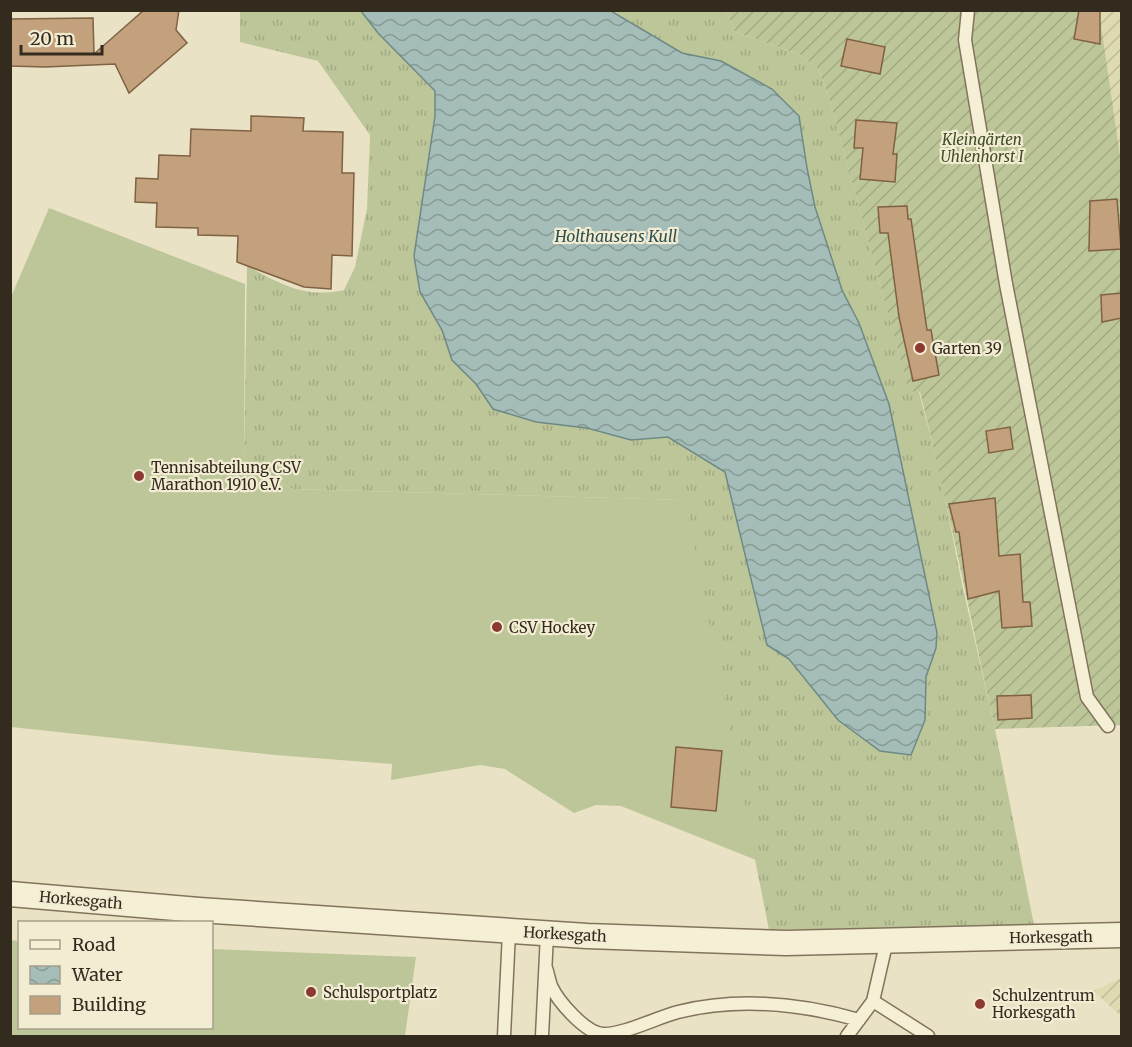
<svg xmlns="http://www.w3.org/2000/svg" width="1132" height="1047" font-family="Merriweather,serif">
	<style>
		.farmland { fill: url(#farmland-furrows) }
		.grass { fill: url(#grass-tufts) }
		.garden { fill: url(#garden-furrows) }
		.pitch { fill: #bdc699 }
		.water { fill: url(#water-waves); stroke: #6d8a85; stroke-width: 1.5 }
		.building { fill: #c4a17d; stroke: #7f6144; stroke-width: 1.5 }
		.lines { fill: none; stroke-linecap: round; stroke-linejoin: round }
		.service-casing { stroke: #82745c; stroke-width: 15 }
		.minor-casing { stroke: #82745c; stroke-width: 27 }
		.service { stroke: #f5efd6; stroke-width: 12 }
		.minor { stroke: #f5efd6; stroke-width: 24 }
		.poi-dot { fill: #8c3931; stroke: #f2ecd2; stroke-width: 2 }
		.labels { text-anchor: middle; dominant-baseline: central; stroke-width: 4.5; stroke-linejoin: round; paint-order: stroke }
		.park-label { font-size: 15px; font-style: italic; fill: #414e27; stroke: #f2ecd2 }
		.poi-label { font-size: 15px; fill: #342b1f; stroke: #f2ecd2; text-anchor: start }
		.street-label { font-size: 15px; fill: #342b1f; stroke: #f2ecd2 }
		.water-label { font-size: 16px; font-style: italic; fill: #2f5152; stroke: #f2ecd2 }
	</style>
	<defs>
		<pattern id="farmland-furrows" width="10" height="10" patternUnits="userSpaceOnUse" patternTransform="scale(1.5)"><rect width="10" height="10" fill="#dedbb2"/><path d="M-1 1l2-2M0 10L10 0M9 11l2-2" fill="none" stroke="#bfbc99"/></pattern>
		<pattern id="grass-tufts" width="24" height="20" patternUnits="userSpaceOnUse" patternTransform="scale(1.5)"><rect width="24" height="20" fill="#bdc699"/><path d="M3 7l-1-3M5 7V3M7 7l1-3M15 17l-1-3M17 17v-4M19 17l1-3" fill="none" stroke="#a3aa83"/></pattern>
		<pattern id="garden-furrows" width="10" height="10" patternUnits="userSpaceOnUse" patternTransform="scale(1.5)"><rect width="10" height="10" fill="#bdc699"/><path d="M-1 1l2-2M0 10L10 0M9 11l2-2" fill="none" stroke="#a3aa83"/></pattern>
		<pattern id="water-waves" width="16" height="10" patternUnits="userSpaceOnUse" patternTransform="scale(1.5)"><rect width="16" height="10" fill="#a5bdb8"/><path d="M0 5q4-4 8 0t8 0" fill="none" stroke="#879a95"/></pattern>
	</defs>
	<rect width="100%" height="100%" fill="#eae2c4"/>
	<path class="farmland" d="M1099,11H1121V170Z
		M1121,978V1016L1093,991Z"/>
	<path class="grass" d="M240,11H361L378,33L435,91V116L414,256L420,292L442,330L452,360L476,384L493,409L587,428L631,440L668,437L725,472L768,645L789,659L838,720L880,751L925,720L926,677L936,648L889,404L859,323L842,290L815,207L807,168L799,117L772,89L721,61L682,53L611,11H726L735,32L801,55L818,69L830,101L909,390L919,392L940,473L962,584L995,729L1034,925L769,930L684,500L293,489L244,464L247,266C280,283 304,299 344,290L355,267L367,209L370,135L318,61L240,42Z"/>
	<path class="garden" d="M726,11H1099L1122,170L1121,725L995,729C970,617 948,504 920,392L909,391L830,101L818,69L801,55L735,32Z"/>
	<path class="pitch" d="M49,208L245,284L244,464L293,489L685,500L756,860L621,806L596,805L574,813L505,769L480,765L391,780L392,764L275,755L11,727V297Z
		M11,940L19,941L20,1028H212V949L416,957L405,1036H11Z"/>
	<path class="water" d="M361,11H611L682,53L721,61L772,89L799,116L807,168L815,207L842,290L859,323L889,404L937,633L936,648L926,677L925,720L911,755L880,751L838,720L789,659L767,645L725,472L668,437L631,440L587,428L536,422L493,409L476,384L452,360L442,330L420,292L414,256L435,116V91L378,33Z"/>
	<path class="building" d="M144,10H179L176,30L187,43L129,93L115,64L45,67L10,66V19L93,18L94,54Z
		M1079,10H1100V44L1074,39Z
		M847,39L885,47L880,74L841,66Z
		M251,116L304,118L303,131L343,132L342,173H354L352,256L332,255L331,289L304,287L237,262L238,236L198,235V228L156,227L157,203L135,202L136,178L158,179L159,155L190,156L191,129L251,131Z
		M856,120L897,123L893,154H897L895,182L860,179L863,148H854Z
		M1117,199L1121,249L1089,251L1090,201Z
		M907,206L908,219H911L927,330H931L939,375L913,381L899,317L888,233H880L878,207Z
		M1122,293V318L1102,322L1101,295Z
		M1010,427L1013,449L989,453L986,431Z
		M995,498L999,556L1020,554L1023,602H1030L1032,626L1002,628L999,591L968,599L959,532H956L949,504Z
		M1031,695L1032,718L998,720L997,696Z
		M676,747L722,751L716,811L671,807Z"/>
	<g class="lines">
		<defs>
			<path id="service" d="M968,10L965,40L1006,284L1087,697L1108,726
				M546,968C548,974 549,980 551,986C558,1001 585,1033 603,1034C623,1035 658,1017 678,1012C739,997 799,1003 859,1020
				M873,1001L928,1036
				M504,1036L509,932
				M542,1036L547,934
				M847,1036L873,1001L887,940"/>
			<path id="minor" d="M10,894L199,910L587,936L786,943L1122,935"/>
		</defs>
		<use href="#service" class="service-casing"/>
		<use href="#minor" class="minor-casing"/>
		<use href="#service" class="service"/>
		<use href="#minor" class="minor"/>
	</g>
	<g class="poi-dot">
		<circle cx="920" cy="348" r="6"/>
		<circle cx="139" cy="476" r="6"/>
		<circle cx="497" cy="627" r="6"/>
		<circle cx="311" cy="992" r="6"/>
		<circle cx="980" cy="1004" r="6"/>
	</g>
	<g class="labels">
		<g class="park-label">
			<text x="982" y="139">Kleingärten<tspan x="982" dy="17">Uhlenhorst I</tspan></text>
		</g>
		<g class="poi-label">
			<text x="932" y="348">Garten 39</text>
			<text x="151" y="467">Tennisabteilung CSV<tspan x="151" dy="17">Marathon 1910 e.V.</tspan></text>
			<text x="509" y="627">CSV Hockey</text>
			<text x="323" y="992">Schulsportplatz</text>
			<text x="992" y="995">Schulzentrum<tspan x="992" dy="17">Horkesgath</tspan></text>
		</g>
		<g class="street-label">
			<text transform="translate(81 900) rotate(5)">Horkesgath</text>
			<text transform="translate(565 934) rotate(3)">Horkesgath</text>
			<text transform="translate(1051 937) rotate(-1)">Horkesgath</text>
		</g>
		<g class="water-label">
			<text x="616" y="236">Holthausens Kull</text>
		</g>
	</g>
	<rect width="1132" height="1047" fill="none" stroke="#342b1f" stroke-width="24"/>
	<rect x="18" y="921" width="195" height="108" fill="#f2ecd2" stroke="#a69f8a" stroke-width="1.5"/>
	<rect x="30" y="940" width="30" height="9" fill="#f5efd6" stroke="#a69f8a" stroke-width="1.5"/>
	<text x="72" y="951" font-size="18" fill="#342b1f">Road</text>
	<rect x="30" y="966" width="30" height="18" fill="url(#water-waves)" stroke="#a69f8a" stroke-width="1.5"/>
	<text x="72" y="981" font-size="18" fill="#342b1f">Water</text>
	<rect x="30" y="996" width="30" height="18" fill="#c4a17d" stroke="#a69f8a" stroke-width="1.5"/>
	<text x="72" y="1011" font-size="18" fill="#342b1f">Building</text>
	<path d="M21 45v9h81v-9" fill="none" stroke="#342b1f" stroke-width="3"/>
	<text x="30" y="45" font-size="18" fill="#342b1f" stroke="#f2ecd2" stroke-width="4.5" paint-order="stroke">20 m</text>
</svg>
